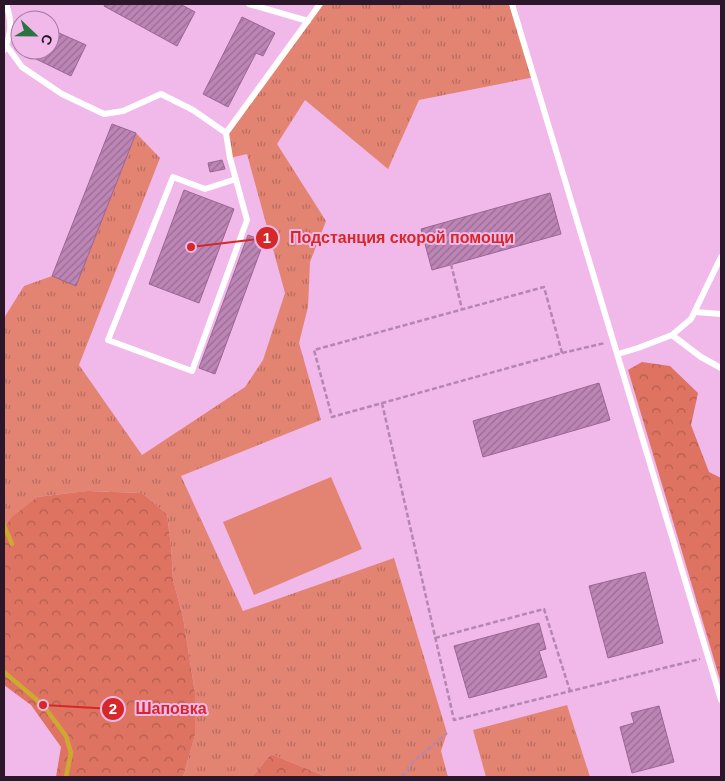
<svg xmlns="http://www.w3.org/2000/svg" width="725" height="781" font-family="Arial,sans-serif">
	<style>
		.grass { fill: url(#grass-tufts) }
		.forest { fill: url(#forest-crowns) }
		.garden { fill: #e38473 }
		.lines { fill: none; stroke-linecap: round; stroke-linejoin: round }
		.stream { stroke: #cea932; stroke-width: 4.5 }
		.building { fill: url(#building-hatch); stroke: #9a6594 }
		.path { stroke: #b587b0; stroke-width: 2.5; stroke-dasharray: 5 2.5; stroke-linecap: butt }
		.service { stroke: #fff; stroke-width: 6 }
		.leader { fill: none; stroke: #d62828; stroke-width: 2 }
		.callout-dot { fill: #d62828; stroke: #f1b8ea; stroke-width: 2 }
		.mark-label { font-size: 15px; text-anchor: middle; font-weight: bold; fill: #fff }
		.callout-label { font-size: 16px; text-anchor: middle; font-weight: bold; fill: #d62828; stroke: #f1b8ea; stroke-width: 4; stroke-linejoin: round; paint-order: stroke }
	</style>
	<defs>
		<pattern id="grass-tufts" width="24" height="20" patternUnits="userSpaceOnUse" patternTransform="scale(1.25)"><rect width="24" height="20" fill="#e38473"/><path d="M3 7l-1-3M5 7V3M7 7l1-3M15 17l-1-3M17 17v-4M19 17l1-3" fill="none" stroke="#b86b5f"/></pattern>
		<pattern id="forest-crowns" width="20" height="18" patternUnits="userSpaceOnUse" patternTransform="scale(1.25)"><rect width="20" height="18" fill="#de7361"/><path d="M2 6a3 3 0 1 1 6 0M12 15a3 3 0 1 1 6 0" fill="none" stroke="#b45d50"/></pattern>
		<pattern id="building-hatch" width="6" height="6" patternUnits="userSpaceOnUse" patternTransform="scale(1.25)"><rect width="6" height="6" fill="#bc85b5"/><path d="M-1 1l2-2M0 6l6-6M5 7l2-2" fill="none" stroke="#996c93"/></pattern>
	</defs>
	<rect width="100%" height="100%" fill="#f1b8ea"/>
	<path class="grass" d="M320,4H512L535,77L419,100L388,169L305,100L277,144L326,221L310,262L308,307L299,343L321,420L181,476L243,611L394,558L447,733L441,751L448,777H327L271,754L252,777H183L195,735V693L183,617L173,580L171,546L167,514L142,493L87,491L37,497L4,529V318L24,286L52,276L76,285L136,133L160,158L79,365L142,455L245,387L263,360L285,293L247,154L230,158L226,133Z
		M567,705L590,777H486L473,730Z"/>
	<path class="forest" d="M642,362L670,366L698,393L691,425L709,472L721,478V683L628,370Z
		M87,491L142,493L167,514L171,546L173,580L183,617L195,693V735L183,777H56L61,747L31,705L4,685V529L11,518L37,497Z
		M271,754L327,777H252Z"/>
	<path class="garden" d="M331,477L362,549L254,595L223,522Z"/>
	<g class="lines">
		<path class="stream" d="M4,525L12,544
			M4,672L43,705L66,736L71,753L66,777"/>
	</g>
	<path class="building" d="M105,4H180L195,12L177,46L104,6Z
		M242,17L275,33L263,56L256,53L228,107L203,94Z
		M50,29L86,45L71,76L34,58L38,50H50Z
		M112,124L136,133L76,286L52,276Z
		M222,160L225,169L210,172L208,163Z
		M184,190L234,209L199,303L149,284Z
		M550,193L561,234L432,270L421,229Z
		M248,235L264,241L215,374L199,368Z
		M599,383L610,420L483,457L473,421Z
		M645,572L663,643L608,658L589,586Z
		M539,623L546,649L539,651L547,677L469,698L454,646Z
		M659,706L674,762L632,773L620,727L634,723L631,713Z"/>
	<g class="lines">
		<path class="path" d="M451,264L462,309
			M562,353L544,287L314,350L332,417L562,353L605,343
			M382,403L454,720L700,659
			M435,638L544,609L570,691
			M402,777L414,761L447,733"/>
		<path class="service" d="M249,4L308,21
			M512,4L721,700
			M6,45L22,67L62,94L104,114L123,111L161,94L193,110L226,133L320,4
			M4,50C12,33 12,21 6,4
			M226,133L230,158L247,220L192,371L108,340L173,177L205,189L236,179
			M695,312L721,314
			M672,335L701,357L721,368
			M618,354L638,348L672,335L691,319L721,257"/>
	</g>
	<path class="leader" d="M191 247L267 238M43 705L113 709"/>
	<g class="callout-dot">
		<circle cx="191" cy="247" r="5"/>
		<circle cx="43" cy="705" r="5"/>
		<circle cx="267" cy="238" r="12"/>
		<circle cx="113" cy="709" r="12"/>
	</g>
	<g class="mark-label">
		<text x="267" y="243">1</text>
		<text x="113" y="714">2</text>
	</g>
	<g class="callout-label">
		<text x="402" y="243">Подстанция скорой помощи</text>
		<text x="171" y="714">Шаповка</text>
	</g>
	<rect width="725" height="781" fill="none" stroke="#2c172a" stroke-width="10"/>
	<g transform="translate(35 35) rotate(112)"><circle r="24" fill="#f1b8ea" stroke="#a2789d"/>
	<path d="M0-4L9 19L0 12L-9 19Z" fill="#2b7441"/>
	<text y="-8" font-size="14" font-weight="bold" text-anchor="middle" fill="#2c172a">С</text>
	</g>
</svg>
